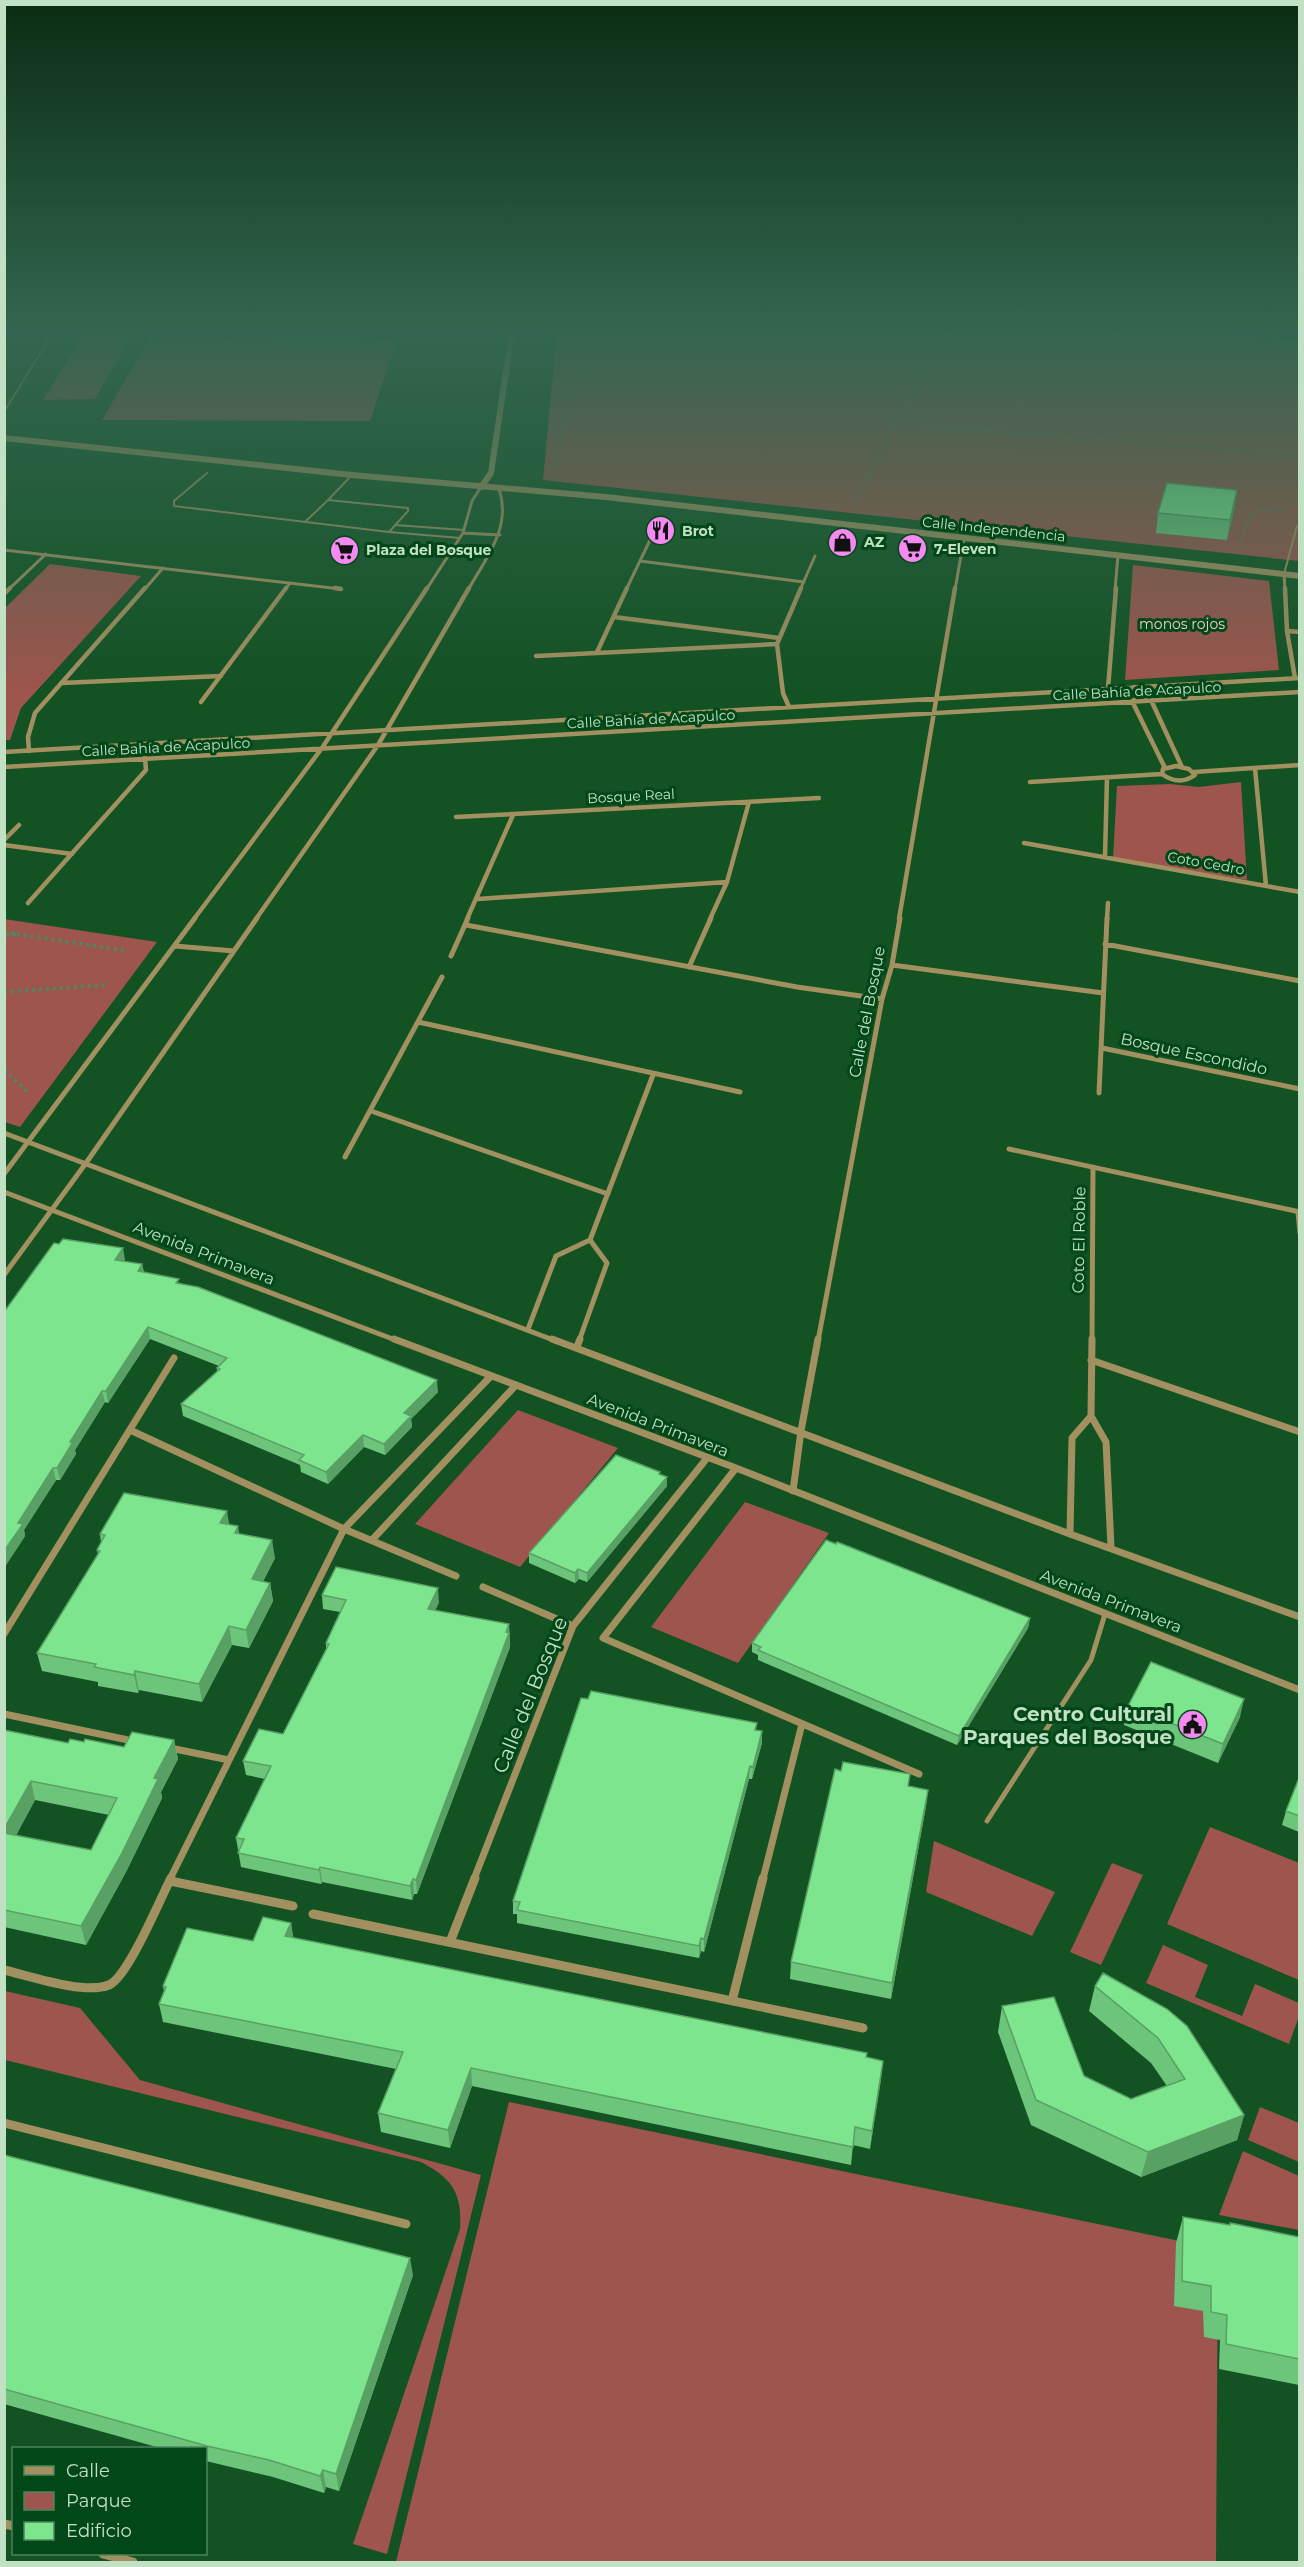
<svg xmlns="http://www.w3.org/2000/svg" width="1304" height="2567" font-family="Montserrat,sans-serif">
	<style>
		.green { fill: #9d554d }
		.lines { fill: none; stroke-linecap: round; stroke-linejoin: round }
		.path-far1 { stroke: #53865e; stroke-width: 2; stroke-dasharray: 1.5 2; stroke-linecap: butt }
		.path { stroke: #53865e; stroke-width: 4; stroke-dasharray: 3 4; stroke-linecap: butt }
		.service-far1 { stroke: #a39060; stroke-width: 2 }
		.service { stroke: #a39060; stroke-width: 5 }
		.minor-far4 { stroke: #a39060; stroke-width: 3 }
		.minor-far3 { stroke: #a39060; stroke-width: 4.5 }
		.minor-far2 { stroke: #a39060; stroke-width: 5 }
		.minor-far1 { stroke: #a39060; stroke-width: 7 }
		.minor { stroke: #a39060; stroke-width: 9 }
		.tertiary { stroke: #a39060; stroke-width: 6 }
		.wall { fill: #6cc57b; fill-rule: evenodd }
		.shaded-wall { fill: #58a064 }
		.building { fill: #7ee58f; stroke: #58a064; stroke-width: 1.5 }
		.labels { text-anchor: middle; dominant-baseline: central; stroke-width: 6; stroke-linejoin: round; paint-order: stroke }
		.far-street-label { font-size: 14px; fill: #c1e0c4; stroke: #024718 }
		.far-poi-label { font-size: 14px; font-weight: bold; fill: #c1e0c4; stroke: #024718; text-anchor: start }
		.far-park-label { font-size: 14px; fill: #edcdc8; stroke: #024718 }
		.street-label { font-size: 16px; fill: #c1e0c4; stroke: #024718 }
		.near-street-label { font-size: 20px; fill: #c1e0c4; stroke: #024718 }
		.near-poi-label { font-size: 20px; font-weight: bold; fill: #c1e0c4; stroke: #024718; text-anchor: end }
	</style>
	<rect width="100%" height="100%" fill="#135223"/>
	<path class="green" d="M86,331H134L95,399L43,400Z
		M557,331H1176L1299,340V561L543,480Z
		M150,337L397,339L370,421L102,420Z
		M50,564L141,576L21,708L10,740H5V608Z
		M1133,565L1269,581L1279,670L1125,680Z
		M1241,782L1247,880L1113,859L1117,786L1170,784L1199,787Z
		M4,919L157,942L20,1127L5,1122Z
		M518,1410L618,1448L520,1567L415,1524Z
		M745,1502L829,1533L738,1663L651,1627Z
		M1210,1827L1299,1863V1980L1167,1924Z
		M934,1841L1055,1892L1032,1936L926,1892Z
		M1112,1863L1143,1875L1101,1965L1070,1952Z
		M1163,1945L1208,1965L1195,1997L1242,2016L1255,1984L1299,2003V2016L1289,2044L1146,1983Z
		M5,1991L80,2008L140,2080L481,2175L387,2554L353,2544L460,2229C462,2193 453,2179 421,2162L5,2060Z
		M509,2102L1218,2249L1216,2562H396Z
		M1260,2107L1299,2123V2162L1248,2140Z
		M1243,2151L1299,2176V2230L1219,2215Z"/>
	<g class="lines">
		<path class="path-far1" d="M1093,331L1230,341
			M898,416L930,426L1300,455
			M560,469L555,467L588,331
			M853,504L945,331
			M1238,547L1252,513L1262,510L1284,511"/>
		<path class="path" d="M4,932L17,934L4,936
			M17,934L127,951
			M4,992L107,985
			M4,1070L27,1091"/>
		<path class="service-far1" d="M1245,331L1300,335
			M4,412L54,331
			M207,473L174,501V506L389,532L408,511V508L328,500L306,521
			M328,500L352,475
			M395,525L464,530
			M389,532L460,538
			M1284,574L1297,526"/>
		<path class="service" d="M987,1821L1091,1660L1105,1614"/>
		<path class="minor-far4" d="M463,533L500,535
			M4,550L341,589
			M640,561L804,582
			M1284,574L1285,590
			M8,590L46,554
			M144,590L163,568
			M285,590L290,583
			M426,590L463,533L472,501L481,487
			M468,590C486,558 512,527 499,489
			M626,590L651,538
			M800,590L815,556
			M955,590L964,538
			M1115,590L1118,555"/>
		<path class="minor-far3" d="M335,588L341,589
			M1285,588L1287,631L1295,678
			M4,594L10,588
			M614,617L779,638
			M1287,631L1300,632
			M597,652L627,588
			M536,656L777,644
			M61,683L221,676
			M1134,687L1140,697L1151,700L1182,767
			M1108,689L1116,588
			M1134,700L1132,701L1165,768
			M201,702L286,588
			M789,707L783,693L777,644L801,588
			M29,751L28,737L35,713L145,588
			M4,752L1300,678
			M1176,766L1189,769L1195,775C1184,783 1173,782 1162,774L1163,769Z
			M4,767L1300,692
			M1255,768L1266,886
			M1194,772L1300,765
			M1030,782L1162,774
			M456,817L819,798
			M4,840L19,825
			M1024,843L1300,892
			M4,845L72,854
			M1105,857L1107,777
			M478,899L727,882
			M28,903L146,770L145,758
			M194,919L322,748L427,588
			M256,919L378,745L469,588
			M467,919L513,815
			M710,919L727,882L749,802
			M899,919L955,588
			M1107,919L1108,903"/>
		<path class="minor-far2" d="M466,925L797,987L882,999
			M1105,944L1300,981
			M175,946L234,951
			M451,956L468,918
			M892,965L1103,993
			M689,967L711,918
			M418,1022L740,1092
			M1102,1048L1300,1089
			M1099,1093L1107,918
			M371,1111L608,1194
			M4,1133L556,1341
			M1009,1149L1300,1212
			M345,1157L442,977
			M4,1174L195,918
			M4,1192L398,1341
			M1298,1212L1300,1233
			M4,1275L86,1163L257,918
			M528,1329L556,1256L590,1240L653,1075
			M579,1341L607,1263L590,1240
			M818,1341L882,999L892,965L900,918
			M1092,1341L1093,1167"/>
		<path class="minor-far1" d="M394,1339L736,1468L1300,1690
			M552,1339L1070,1534L1300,1617
			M1092,1339L1091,1416L1106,1442L1111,1547
			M577,1347L580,1339
			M1091,1360L1300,1432
			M130,1430L344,1529L456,1576
			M736,1468L603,1638L919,1774
			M793,1491L801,1431L818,1339
			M1070,1534L1072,1438L1091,1416
			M372,1540L516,1385
			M483,1587L573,1626
			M4,1634L174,1358
			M4,1714L133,1741
			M170,1748L229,1760
			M170,1879L344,1529L491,1376
			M474,1879L573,1626L707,1458
			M763,1879L802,1724"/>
		<path class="minor" d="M170,1881L293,1906
			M313,1914L863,2028
			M450,1942L475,1878
			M4,1970C30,1976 84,1995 109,1985C128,1977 160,1899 171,1878
			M732,2001L763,1878
			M4,2123L406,2224
			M4,2524L14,2526
			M103,2554L133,2562"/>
		<path class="tertiary" d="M4,438L352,475L606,497L1300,576
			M481,487L491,473L512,331"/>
	</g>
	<path class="wall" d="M1237,490L1234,510L1227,540L1156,533L1158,513Z
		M125,1260L124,1261L142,1264L144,1272L180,1283L438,1392L411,1419L412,1427L385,1455L364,1447L328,1484L301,1472L300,1465L183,1416L181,1404L217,1371V1368L219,1366L150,1339L108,1403L105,1402L75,1450L76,1454L60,1480H56L24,1530L25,1536L4,1568V1312Z
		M660,1474L667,1477V1486L587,1582L579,1579L575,1583L529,1563V1553Z
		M229,1524L240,1534L275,1558L263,1581L270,1583L273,1601L249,1648L232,1645L202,1702L139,1690L138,1693L98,1686V1682L42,1671L37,1653L98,1554L97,1550L101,1543L100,1534Z
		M322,1595L439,1602L435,1611L509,1624L510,1647L417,1894H414L412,1900L322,1882L321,1884L241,1867L236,1838L265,1779L246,1775L243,1761L283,1734L326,1649V1643L340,1612L323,1609Z
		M1030,1618L1028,1628L957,1745L758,1660V1655L752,1652V1643Z
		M1128,1706L1240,1717L1218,1763L1124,1725Z
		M4,1730L68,1743L124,1747L174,1740L178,1759L161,1792L162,1798L126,1872L86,1945L4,1927ZM35,1800L109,1815L91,1850L16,1835Z
		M757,1730L762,1743L752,1779H749L704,1952L701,1951L699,1958L517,1923V1914H513V1901Z
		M1299,1778V1832L1282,1825L1286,1811Z
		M909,1786L928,1790L926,1806L891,1999L790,1979L791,1962Z
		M291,1923L293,1938L883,2061L870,2149L853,2145L851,2165L472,2086L450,2148L381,2132L378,2113L396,2069L163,2022L159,2004L164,1992L163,1986Z
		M1103,1973L1244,2115L1237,2140L1141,2177L1031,2125L998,2032L1002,2006L1084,2076L1131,2099L1167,2086L1151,2063L1089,2011L1095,1986Z
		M4,2155L413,2275L339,2491L326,2487L324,2493L273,2477L206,2461V2448H160L4,2404Z
		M1183,2217L1299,2237V2385L1219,2369L1220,2340L1204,2337L1203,2311L1174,2306L1176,2243Z"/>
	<path class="shaded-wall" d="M1237,490L1234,510L1227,540L1230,520Z
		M123,1248L125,1260L117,1271L115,1260Z
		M142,1264L144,1276L138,1271Z
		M148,1327L150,1339L108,1403L106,1391Z
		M437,1380L438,1392L411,1419L412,1427L385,1455L384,1444L404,1413Z
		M102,1391L105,1402L75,1450L76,1454L60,1480L57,1468L70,1442Z
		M363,1435L364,1447L328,1484L326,1472Z
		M53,1468L56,1480L24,1530L25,1536L4,1568V1551L18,1523Z
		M667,1477V1486L587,1582V1573Z
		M227,1511L230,1529L220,1523Z
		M238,1526L241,1544L235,1533Z
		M272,1540L275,1558L255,1598L252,1579Z
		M578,1569L579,1579L575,1583V1573Z
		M270,1583L273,1601L249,1648L246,1630Z
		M438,1588L439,1602L429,1624L428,1609Z
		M1030,1618L1028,1628L957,1745L959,1736Z
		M509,1624L510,1647L417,1894L416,1880Z
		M229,1626L232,1645L202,1702L199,1684Z
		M135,1671L139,1690L138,1693L134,1675Z
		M1244,1699L1240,1717L1218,1763L1223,1744Z
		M762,1731V1743L752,1779L753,1767Z
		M174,1740L178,1759L161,1792L162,1798L126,1872L86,1945L81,1926L154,1778Z
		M750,1766L749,1779L704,1952V1939Z
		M31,1781L35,1800L8,1851L4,1839V1829Z
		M928,1790L926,1806L891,1999L892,1983Z
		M320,1867L322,1882L321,1884L319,1870Z
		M413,1879L414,1894L412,1900L410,1886Z
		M291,1923L294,1941L285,1936Z
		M701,1938V1951L699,1958V1946Z
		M883,2061L881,2080L870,2149L872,2131Z
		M471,2068L472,2086L450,2148L448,2130Z
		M1244,2115L1237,2140L1141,2177L1148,2152Z
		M410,2258L413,2275L339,2491L336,2474Z
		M323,2470L326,2487L324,2493L320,2476Z"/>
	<path class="building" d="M1167,483L1237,490L1230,520L1158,513Z
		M63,1239L123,1248L115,1260L142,1264L138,1271L179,1279L176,1283L198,1287L437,1380L404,1413L411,1416L384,1444L363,1435L326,1472L299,1460L304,1455L181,1404L220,1369L217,1368L227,1358L148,1327L106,1391H102L70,1442H73L57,1468H53L18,1523L23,1524L4,1551V1312L54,1243L59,1244Z
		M616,1455L660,1472L659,1474L667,1477L587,1573L578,1569L575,1573L529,1553Z
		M124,1493L227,1511L220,1523L238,1526L235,1533L272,1540L252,1579L270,1583L246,1630L229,1626L199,1684L135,1671L134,1675L94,1667L96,1664L37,1653L100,1551L97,1550L105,1535L100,1534Z
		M826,1540L836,1544L837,1542L1030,1618L959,1736L758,1650L761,1647L752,1643Z
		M336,1567L438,1588L428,1609L509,1624L506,1632L509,1633L416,1880L413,1879L410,1886L320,1867L319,1870L238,1853L244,1839L236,1838L271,1766L243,1761L259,1729L283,1734L329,1644L326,1643L346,1600L322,1595Z
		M1151,1662L1244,1699L1223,1744L1128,1706Z
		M591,1691L757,1723L755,1730L762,1731L753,1767L750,1766L704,1939L701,1938L699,1946L517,1910L520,1902L513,1901L581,1698L588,1699Z
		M4,1730L68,1743L70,1739L84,1742L85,1739L124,1747L132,1732L174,1740L154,1778L158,1779L122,1853L81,1926L4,1910V1833L91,1850L117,1798L31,1781L4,1829Z
		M843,1762L910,1774L908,1786L928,1790L892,1983L791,1962L835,1769L841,1771Z
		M1299,1778V1816L1286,1811Z
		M263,1917L291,1923L285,1936L867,2053L866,2057L883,2061L872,2131L855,2127L853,2147L471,2068L448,2130L378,2113L403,2052L159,2004L166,1987L163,1986L187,1928L253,1941Z
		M1103,1973L1167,2009L1187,2026L1244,2115L1148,2152L1036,2100L1002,2006L1054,1997L1084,2076L1131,2099L1185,2079L1158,2038L1095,1986Z
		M4,2155L410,2258L336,2474L323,2470L320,2476L269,2460L207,2446L4,2389Z
		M1183,2217L1230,2225V2223L1299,2237V2359L1226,2344L1227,2315L1211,2312V2286L1182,2281Z"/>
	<linearGradient id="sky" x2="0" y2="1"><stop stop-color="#0a2d13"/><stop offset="0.48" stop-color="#336650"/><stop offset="1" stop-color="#336650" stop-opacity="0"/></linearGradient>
	<rect width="1304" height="691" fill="url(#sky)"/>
	<defs>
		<symbol id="restaurant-disc" viewBox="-11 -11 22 22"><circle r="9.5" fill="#f389f1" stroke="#024718"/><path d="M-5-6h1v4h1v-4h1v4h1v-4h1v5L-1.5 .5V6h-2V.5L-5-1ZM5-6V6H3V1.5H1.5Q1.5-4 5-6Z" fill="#111"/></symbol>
		<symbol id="shop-disc" viewBox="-11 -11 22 22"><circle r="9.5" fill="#f389f1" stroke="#024718"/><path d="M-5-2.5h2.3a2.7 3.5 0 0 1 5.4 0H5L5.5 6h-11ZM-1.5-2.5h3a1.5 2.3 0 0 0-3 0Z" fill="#111"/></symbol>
		<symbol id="supermarket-disc" viewBox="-11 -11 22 22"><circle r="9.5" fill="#f389f1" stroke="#024718"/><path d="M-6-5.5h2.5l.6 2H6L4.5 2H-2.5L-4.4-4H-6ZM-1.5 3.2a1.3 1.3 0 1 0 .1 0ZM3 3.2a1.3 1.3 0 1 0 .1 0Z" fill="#111"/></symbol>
		<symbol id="civic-disc" viewBox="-11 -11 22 22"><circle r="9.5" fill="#f389f1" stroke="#024718"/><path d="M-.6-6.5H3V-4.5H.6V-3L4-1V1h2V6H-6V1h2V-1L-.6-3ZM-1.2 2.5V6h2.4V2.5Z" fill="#111"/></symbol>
	</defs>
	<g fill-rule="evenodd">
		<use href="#restaurant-disc" x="644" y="514" width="33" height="33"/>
		<use href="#shop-disc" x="826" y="526" width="33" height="33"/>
		<use href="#supermarket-disc" x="896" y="532" width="33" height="33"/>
		<use href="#supermarket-disc" x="328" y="534" width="33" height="33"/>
		<use href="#civic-disc" x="1176" y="1708" width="33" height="33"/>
	</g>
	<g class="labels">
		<g class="far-street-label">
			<text transform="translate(994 529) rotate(6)">Calle Independencia</text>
			<text transform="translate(1137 691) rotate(-3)">Calle Bahía de Acapulco</text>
			<text transform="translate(651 719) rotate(-3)">Calle Bahía de Acapulco</text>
			<text transform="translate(166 747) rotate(-3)">Calle Bahía de Acapulco</text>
			<text transform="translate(631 796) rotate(-3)">Bosque Real</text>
			<text transform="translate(1206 863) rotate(10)">Coto Cedro</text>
		</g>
		<g class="far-poi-label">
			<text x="682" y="531">Brot</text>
			<text x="864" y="542">AZ</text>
			<text x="934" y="549">7-Eleven</text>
			<text x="366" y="550">Plaza del Bosque</text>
		</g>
		<g class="far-park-label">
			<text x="1182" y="624">monos rojos</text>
		</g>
		<g class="street-label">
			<text transform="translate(867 1012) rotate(-79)">Calle del Bosque</text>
			<text transform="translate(1194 1054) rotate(12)">Bosque Escondido</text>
			<text transform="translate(1079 1240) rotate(-89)">Coto El Roble</text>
			<text transform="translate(204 1253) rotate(21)">Avenida Primavera</text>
			<text transform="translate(658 1425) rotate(21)">Avenida Primavera</text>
			<text transform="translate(1111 1601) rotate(21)">Avenida Primavera</text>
		</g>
		<g class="near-street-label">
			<text transform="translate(530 1695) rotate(-68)">Calle del Bosque</text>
		</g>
		<g class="near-poi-label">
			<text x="1172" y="1714">Centro Cultural<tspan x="1172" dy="23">Parques del Bosque</tspan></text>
		</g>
	</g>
	<rect width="1304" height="2567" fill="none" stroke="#c1e0c4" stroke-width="12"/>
	<rect x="12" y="2447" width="195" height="108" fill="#024718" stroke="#4e845d" stroke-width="1.5"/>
	<rect x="24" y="2466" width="30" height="9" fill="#a39060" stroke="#4e845d" stroke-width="1.5"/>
	<text x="66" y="2477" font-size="18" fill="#c1e0c4">Calle</text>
	<rect x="24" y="2492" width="30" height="18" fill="#9d554d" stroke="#4e845d" stroke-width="1.5"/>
	<text x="66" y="2507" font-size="18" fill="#c1e0c4">Parque</text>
	<rect x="24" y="2522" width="30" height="18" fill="#7ee58f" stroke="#4e845d" stroke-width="1.5"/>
	<text x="66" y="2537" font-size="18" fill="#c1e0c4">Edificio</text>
</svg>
